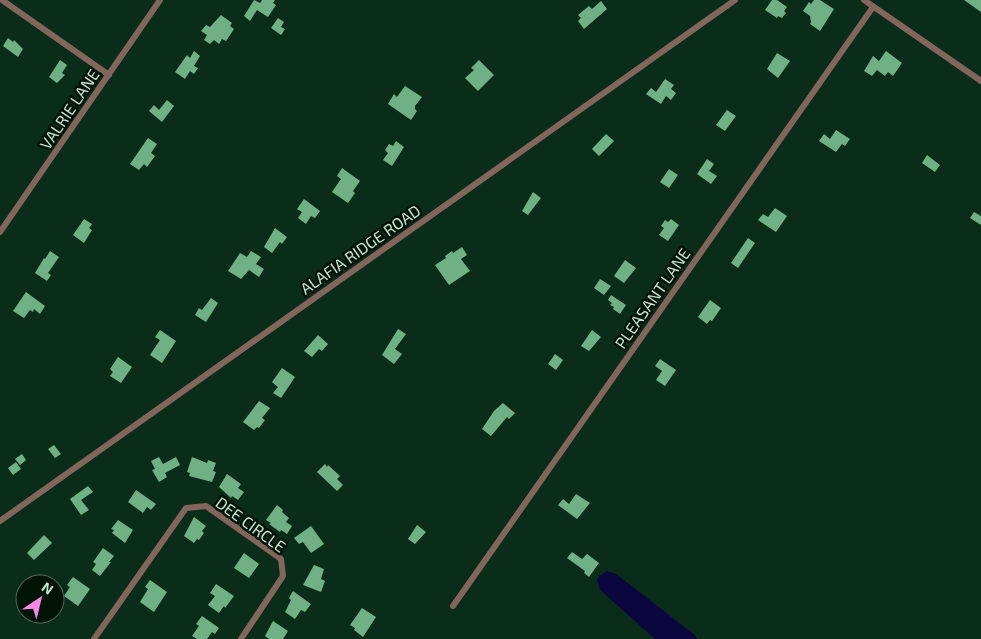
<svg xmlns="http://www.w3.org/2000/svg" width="981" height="639" font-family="'Exo 2',sans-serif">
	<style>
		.water { fill: #0a073e }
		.building { fill: #6fb185 }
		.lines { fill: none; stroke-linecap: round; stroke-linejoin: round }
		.street { stroke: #83655d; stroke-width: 6 }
		.labels { text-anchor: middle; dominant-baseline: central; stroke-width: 5; stroke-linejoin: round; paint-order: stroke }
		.street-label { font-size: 16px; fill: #c6e6cf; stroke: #001405 }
	</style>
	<rect width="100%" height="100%" fill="#0a2d19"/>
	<path class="water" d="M607,571L616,574L695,635L697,639H655L600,590L597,580L599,576Z"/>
	<path class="building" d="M254,0L260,3L262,0H275L273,3L276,5L268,17L257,10L250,21L244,16Z
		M772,0H777L787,7L784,11L786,13L782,18L778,16L777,18L765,10Z
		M814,0H820L834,9L820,31L810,24L811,22L810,16L803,11L809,2L811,4Z
		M964,0H981V12Z
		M601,1L607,9L584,29L578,21L581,18L578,15L589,6L592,9Z
		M221,15L232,23L230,26L234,29L226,41L222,39L219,44L214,40L210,44L204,40L207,35L201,31L206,25L210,27Z
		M278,18L284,22L281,27L285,29L281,35L271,28Z
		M8,38L13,42L14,40L23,49L18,57L3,46Z
		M194,51L200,56L194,66L198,68L194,74L190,71L185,79L175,72L187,55L190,58Z
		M886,51L902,63L893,76L888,72L885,76L877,70L872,76L864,71L873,56L879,61Z
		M777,53L790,61L778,78L767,69Z
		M60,60L67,65L62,73L65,75L57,83L49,77Z
		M479,60L494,75L478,91L465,78L474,70L471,68Z
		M665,79L674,85L671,89L676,93L671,100L666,96L661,104L646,94L651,88L656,92Z
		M405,86L422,97L415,106V109L417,111L411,120L388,104L394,94L397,97Z
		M167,100L174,106L162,122L149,111L154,105L159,110Z
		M727,110L736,116L725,131L716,125Z
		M836,130L850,139L845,146L842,144L836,152L819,141L824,134L830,139Z
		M606,134L614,141L599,156L592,149Z
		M148,138L157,144L151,153L155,156L147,167L144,164L139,170L130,164Z
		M396,141L404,147L392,166L383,160L388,153L385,150L389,144L393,146Z
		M927,155L940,165L935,172L922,163Z
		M707,159L714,164L709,171L717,176L711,184L697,174Z
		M342,168L360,181L353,191L355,193L348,203L332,192L341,179L337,176Z
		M669,169L678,175L669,188L660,182Z
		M533,192L541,198L528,215L522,211Z
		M304,199L320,211L315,218L311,216L306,224L298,218L302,212L297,209Z
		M775,208L787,216L776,232L758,220L763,214L768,217Z
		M974,212L981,216V225L970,218Z
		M84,219L92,224L89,228L92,230L84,243L73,235Z
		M671,219L679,225L668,241L659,235L664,228L661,226L665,220L668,222Z
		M275,228L287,237L282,244L280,242L272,253L264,247Z
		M748,238L755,243L738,268L731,263Z
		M462,247L467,255L461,259L470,271L449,285L435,265L446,258L445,256L452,251L453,253Z
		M50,251L59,257L48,273L51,275L47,281L35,273L44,258L45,259Z
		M251,251L261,257L256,264L264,269L259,277L249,270L241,279L228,271L240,253L247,257Z
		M625,260L636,268L624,283L614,276Z
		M600,279L611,286L604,295L594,288Z
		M26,292L45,306L40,314L34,309L33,312L30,310L24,318L13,311Z
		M611,295L626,305L620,314L613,309L614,307L610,305L612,303L608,300Z
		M211,298L218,303L206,322L195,315L199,308L202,310Z
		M710,300L721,308L712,321L710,320L707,324L698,317Z
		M398,329L406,334L395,349L402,354L394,364L382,355Z
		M160,330L176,341L162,363L150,355L160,340L155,337Z
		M592,330L601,337L589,351L581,346Z
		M318,335L328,344L322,351L319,349L312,357L304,351Z
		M555,354L563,360L556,370L548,364Z
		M118,357L132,367L121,383L110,376L113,372L110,369Z
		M660,359L676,370L665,386L656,380L662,371L655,366Z
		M282,368L295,377L281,398L273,393L278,387L272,382Z
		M259,401L270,408L262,418L265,420L259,428L257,427L254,430L243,422Z
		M503,403L515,413L509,419L507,417L491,436L482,429L494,411Z
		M54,445L61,454L55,458L48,449Z
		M22,454L26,460L20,465L15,459Z
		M159,457L163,464L176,457L180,465L165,473L167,477L159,482L152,470L155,469L151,461Z
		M192,457L207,463L208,460L216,463L213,471L216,472L212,482L189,476L190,473L187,472Z
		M16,462L21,469L13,475L8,468Z
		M325,464L327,467L328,465L340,476L337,479L343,485L337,491L317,472Z
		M227,474L241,484L238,488L244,492L238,500L232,496L231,498L219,487Z
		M88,486L93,492L81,500L89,510L81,515L70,499Z
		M136,490L156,504L151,510L147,507L143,513L128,502Z
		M576,494L590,503L577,519L558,505L563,499L569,504Z
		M277,505L283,510L282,512L289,518L286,522L292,526L287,534L281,530L280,532L269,524L271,523L266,520Z
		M194,517L206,526L202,531L204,533L199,540L197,539L194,543L184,536Z
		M118,520L133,530L125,543L112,533L114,530L111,529Z
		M417,525L426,532L415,544L408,539Z
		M311,526L324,544L311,553L303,542L299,544L294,538Z
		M44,535L52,543L34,560L27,553Z
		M103,548L114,556L109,562H111L100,576L92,570L96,564L93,562Z
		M572,552L582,559L587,554L599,563L589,577L584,573L585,571L567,558Z
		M244,553L259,564L249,578L234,568Z
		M314,565L324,569L321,579L325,581L321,592L303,585Z
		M73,577L90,589L78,606L64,596L70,587L67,585Z
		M150,580L167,592L154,612L140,602L148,589L145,587Z
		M216,584L234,596L225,608L224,606L219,613L208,605L215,596L210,593Z
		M293,591L311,604L305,612L301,610L295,619L285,612L291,600L289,598Z
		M362,608L376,617L363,637L354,630L355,628L350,625Z
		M202,616L219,628L215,634L212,632L207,639H197L192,636L199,626L196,624Z
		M273,621L288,631L283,639H269L265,636Z"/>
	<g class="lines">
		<path class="street" d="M2,0L109,75
			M864,0L981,81
			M0,232L160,0
			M0,521L735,0
			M453,606L873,7
			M94,639L186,508L206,506L281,559L283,576L241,639"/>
	</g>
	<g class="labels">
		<g class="street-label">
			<text transform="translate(69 109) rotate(-56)">VALRIE LANE</text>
			<text transform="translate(360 249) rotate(-35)">ALAFIA RIDGE ROAD</text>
			<text transform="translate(652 298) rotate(-55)">PLEASANT LANE</text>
			<text transform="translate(251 524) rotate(36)">DEE CIRCLE</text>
		</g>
	</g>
	<g transform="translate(40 599) rotate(35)"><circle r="24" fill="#001405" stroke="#4f6856"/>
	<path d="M0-4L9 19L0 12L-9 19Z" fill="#fb87e6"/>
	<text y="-8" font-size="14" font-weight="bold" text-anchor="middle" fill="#c6e6cf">N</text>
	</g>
</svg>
